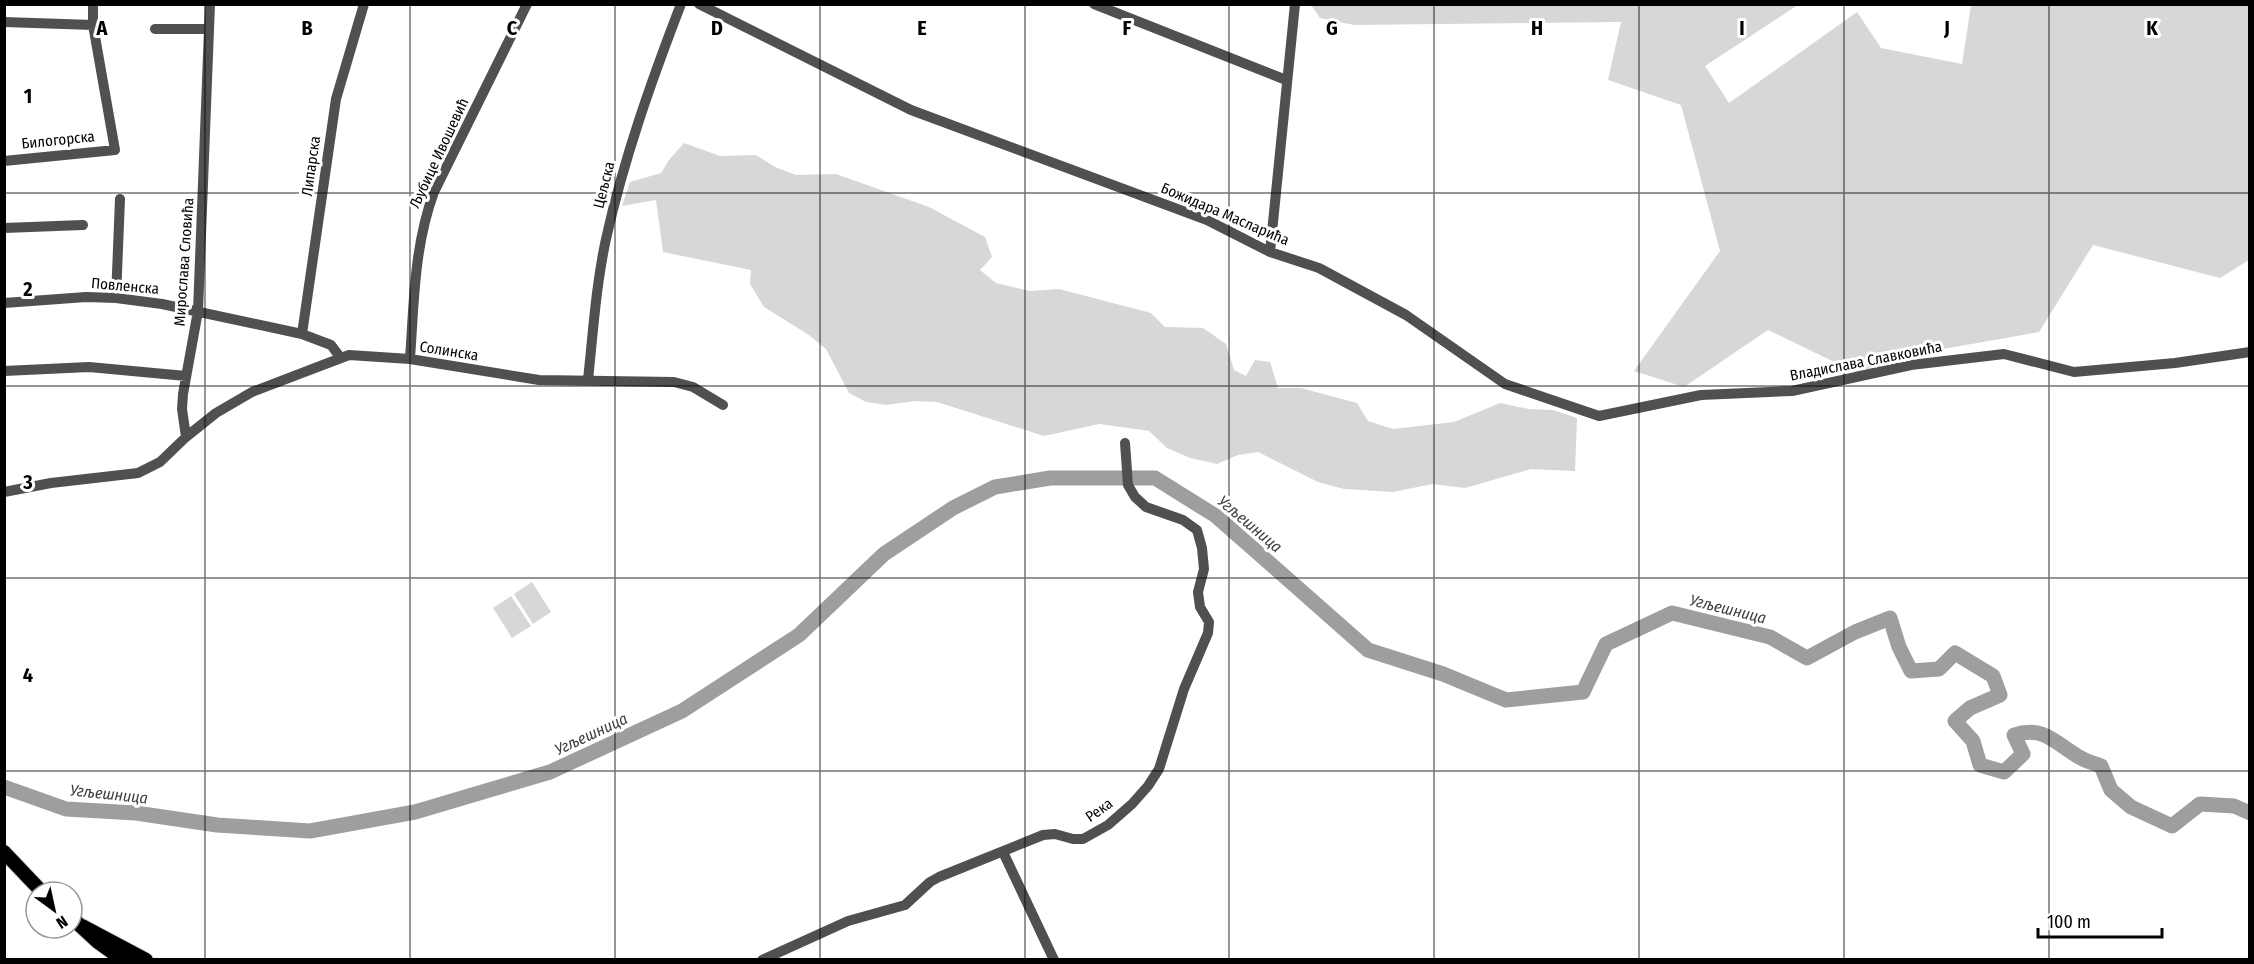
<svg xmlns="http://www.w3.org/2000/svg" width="2254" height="964" font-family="'Fira Sans Condensed',sans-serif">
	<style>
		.green { fill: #d7d7d7 }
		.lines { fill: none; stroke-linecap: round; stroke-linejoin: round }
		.river { stroke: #9e9e9e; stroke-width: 15 }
		.major-casing { stroke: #dbdbdb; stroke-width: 16 }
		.minor { stroke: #505050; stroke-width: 10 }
		.major { stroke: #000; stroke-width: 14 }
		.grid { fill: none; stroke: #000; stroke-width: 1.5; stroke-opacity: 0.55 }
		.labels { text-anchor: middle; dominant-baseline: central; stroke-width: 6; stroke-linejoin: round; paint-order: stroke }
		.street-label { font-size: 15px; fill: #000; stroke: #fff }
		.water-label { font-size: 16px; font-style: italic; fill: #3f3f3f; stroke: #fff }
		.grid-label { font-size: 20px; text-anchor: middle; font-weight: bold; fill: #000; stroke: #fff; stroke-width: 6; stroke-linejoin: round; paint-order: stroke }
	</style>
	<rect width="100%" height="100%" fill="#fff"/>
	<path class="green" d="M1311,5H1798L1705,66L1729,103L1857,12L1881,48L1962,64L1971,5H2249V260L2220,278L2093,245L2039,332L1926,352L1859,374L1768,330L1684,387L1634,371L1720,251L1681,105L1608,80L1621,22L1354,25L1320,18Z
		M684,143L720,156L756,155L775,167L796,175L836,174L929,207L985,237L992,257L980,270L996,283L1030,291L1059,289L1151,313L1165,327L1203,328L1226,344L1234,370L1246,376L1255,360L1270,362L1278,388H1301L1357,403L1368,421L1393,429L1454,422L1500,403L1529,409L1553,410L1577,418L1575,471L1531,469L1465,488L1432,484L1393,492L1344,489L1318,482L1258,452L1238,455L1217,464L1190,458L1167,448L1149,431L1136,429L1099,424L1044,436L937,402L915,401L886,405L866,402L849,393L826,349L809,335L764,307L750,284L751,270L663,252L656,200L622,206L630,182L661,173L669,160Z
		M532,582L551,612L533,624L514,594Z
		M511,596L531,626L512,638L493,608Z"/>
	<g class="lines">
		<path class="river" d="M1130,478H1155L1216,516L1368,650L1443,674L1506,700L1583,692L1606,644L1672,613L1770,637L1807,658L1855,632L1890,618L1899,647L1911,671L1939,669L1955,653L1993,676L2000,695L1970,708L1955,721L1973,741L1980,765L2004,772L2023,754L2014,735C2044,725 2056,744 2079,757C2085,761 2094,763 2101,766L2111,790L2131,807L2172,826L2200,804L2234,806L2250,813
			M4,787L66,809L136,813L217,825L310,831L415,812L550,772L682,711L799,635L884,554L953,508L995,487L1050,478H1125"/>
		<defs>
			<path id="major" d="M4,852L42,892
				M72,918L98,942L123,960
				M82,926L146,960"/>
		</defs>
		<use href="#major" class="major-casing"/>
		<path class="minor" d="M699,4L911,110L1207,220L1270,252L1319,268L1406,315L1505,384L1599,416L1701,395L1792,391L1911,365L2004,354L2074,372L2175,363L2250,352
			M1094,4L1286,80
			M4,22L93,25
			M155,29H209
			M4,161L115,150L93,25V4
			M4,228L83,225
			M1270,252L1295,4
			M116,298L120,199
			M4,303L86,297L116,298L162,304L302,334L331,345L340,357
			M302,334L336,99L364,4
			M410,359C414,303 414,246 434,192L527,4
			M4,371L89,367L186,376
			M588,380C593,333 596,285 606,239C624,158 651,82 681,4
			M186,437L182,409L183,394L198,311L210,4
			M4,492L51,483L138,473L160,462L186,437L216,413L252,392L349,355L410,359L539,380L674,382L693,387L723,405
			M1003,852L1054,960
			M762,960L848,921L905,905L930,882L939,877L1043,835L1055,834L1073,839H1083L1108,825L1132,804L1148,786L1159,769L1184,689L1208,633L1209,622L1200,607L1198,592L1204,569L1202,548L1197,530L1183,520L1146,507L1135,497L1128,485L1125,443"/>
		<use href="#major" class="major"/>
	</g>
	<path class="grid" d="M205,4V960M410,4V960M615,4V960M820,4V960M1025,4V960M1229,4V960M1434,4V960M1639,4V960M1844,4V960M2049,4V960M4,193H2250M4,386H2250M4,578H2250M4,771H2250"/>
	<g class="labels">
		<g class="street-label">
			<text transform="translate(58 140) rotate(-6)">Билогорска</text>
			<text transform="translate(439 153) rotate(-65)">Љубице Ивошевић</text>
			<text transform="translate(311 166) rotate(-82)">Липарска</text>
			<text transform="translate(604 185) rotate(-76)">Цељска</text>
			<text transform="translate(1225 214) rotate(23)">Божидара Масларића</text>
			<text transform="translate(184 262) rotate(-86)">Мирослава Словића</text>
			<text transform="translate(125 286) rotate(5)">Повленска</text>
			<text transform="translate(449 351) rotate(9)">Солинска</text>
			<text transform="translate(1866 361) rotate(-11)">Владислава Славковића</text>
			<text transform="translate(1099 810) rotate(-35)">Река</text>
		</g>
		<g class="water-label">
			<text transform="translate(1250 524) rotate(40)">Угљешница</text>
			<text transform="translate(1728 609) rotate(14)">Угљешница</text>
			<text transform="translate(591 734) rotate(-25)">Угљешница</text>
			<text transform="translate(109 794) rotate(6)">Угљешница</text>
		</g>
	</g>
	<g class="grid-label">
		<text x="102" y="35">A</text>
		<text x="307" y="35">B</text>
		<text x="512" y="35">C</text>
		<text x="717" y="35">D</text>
		<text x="922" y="35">E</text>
		<text x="1127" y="35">F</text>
		<text x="1332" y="35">G</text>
		<text x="1537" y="35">H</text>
		<text x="1742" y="35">I</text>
		<text x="1947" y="35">J</text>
		<text x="2152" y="35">K</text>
		<text x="28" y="103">1</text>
		<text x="28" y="296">2</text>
		<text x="28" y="489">3</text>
		<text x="28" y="682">4</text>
	</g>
	<rect width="2254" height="964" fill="none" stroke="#000000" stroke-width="12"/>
	<g transform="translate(54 910) rotate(147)"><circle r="28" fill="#ffffff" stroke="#999999" stroke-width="1.5"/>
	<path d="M0-4.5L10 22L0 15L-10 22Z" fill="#000000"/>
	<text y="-9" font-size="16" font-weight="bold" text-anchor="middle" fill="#000000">N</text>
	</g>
	<path d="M2038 928v9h124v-9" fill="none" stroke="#000000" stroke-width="3"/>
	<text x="2047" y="928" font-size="18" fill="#000000" stroke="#ffffff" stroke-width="4.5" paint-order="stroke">100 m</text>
</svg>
